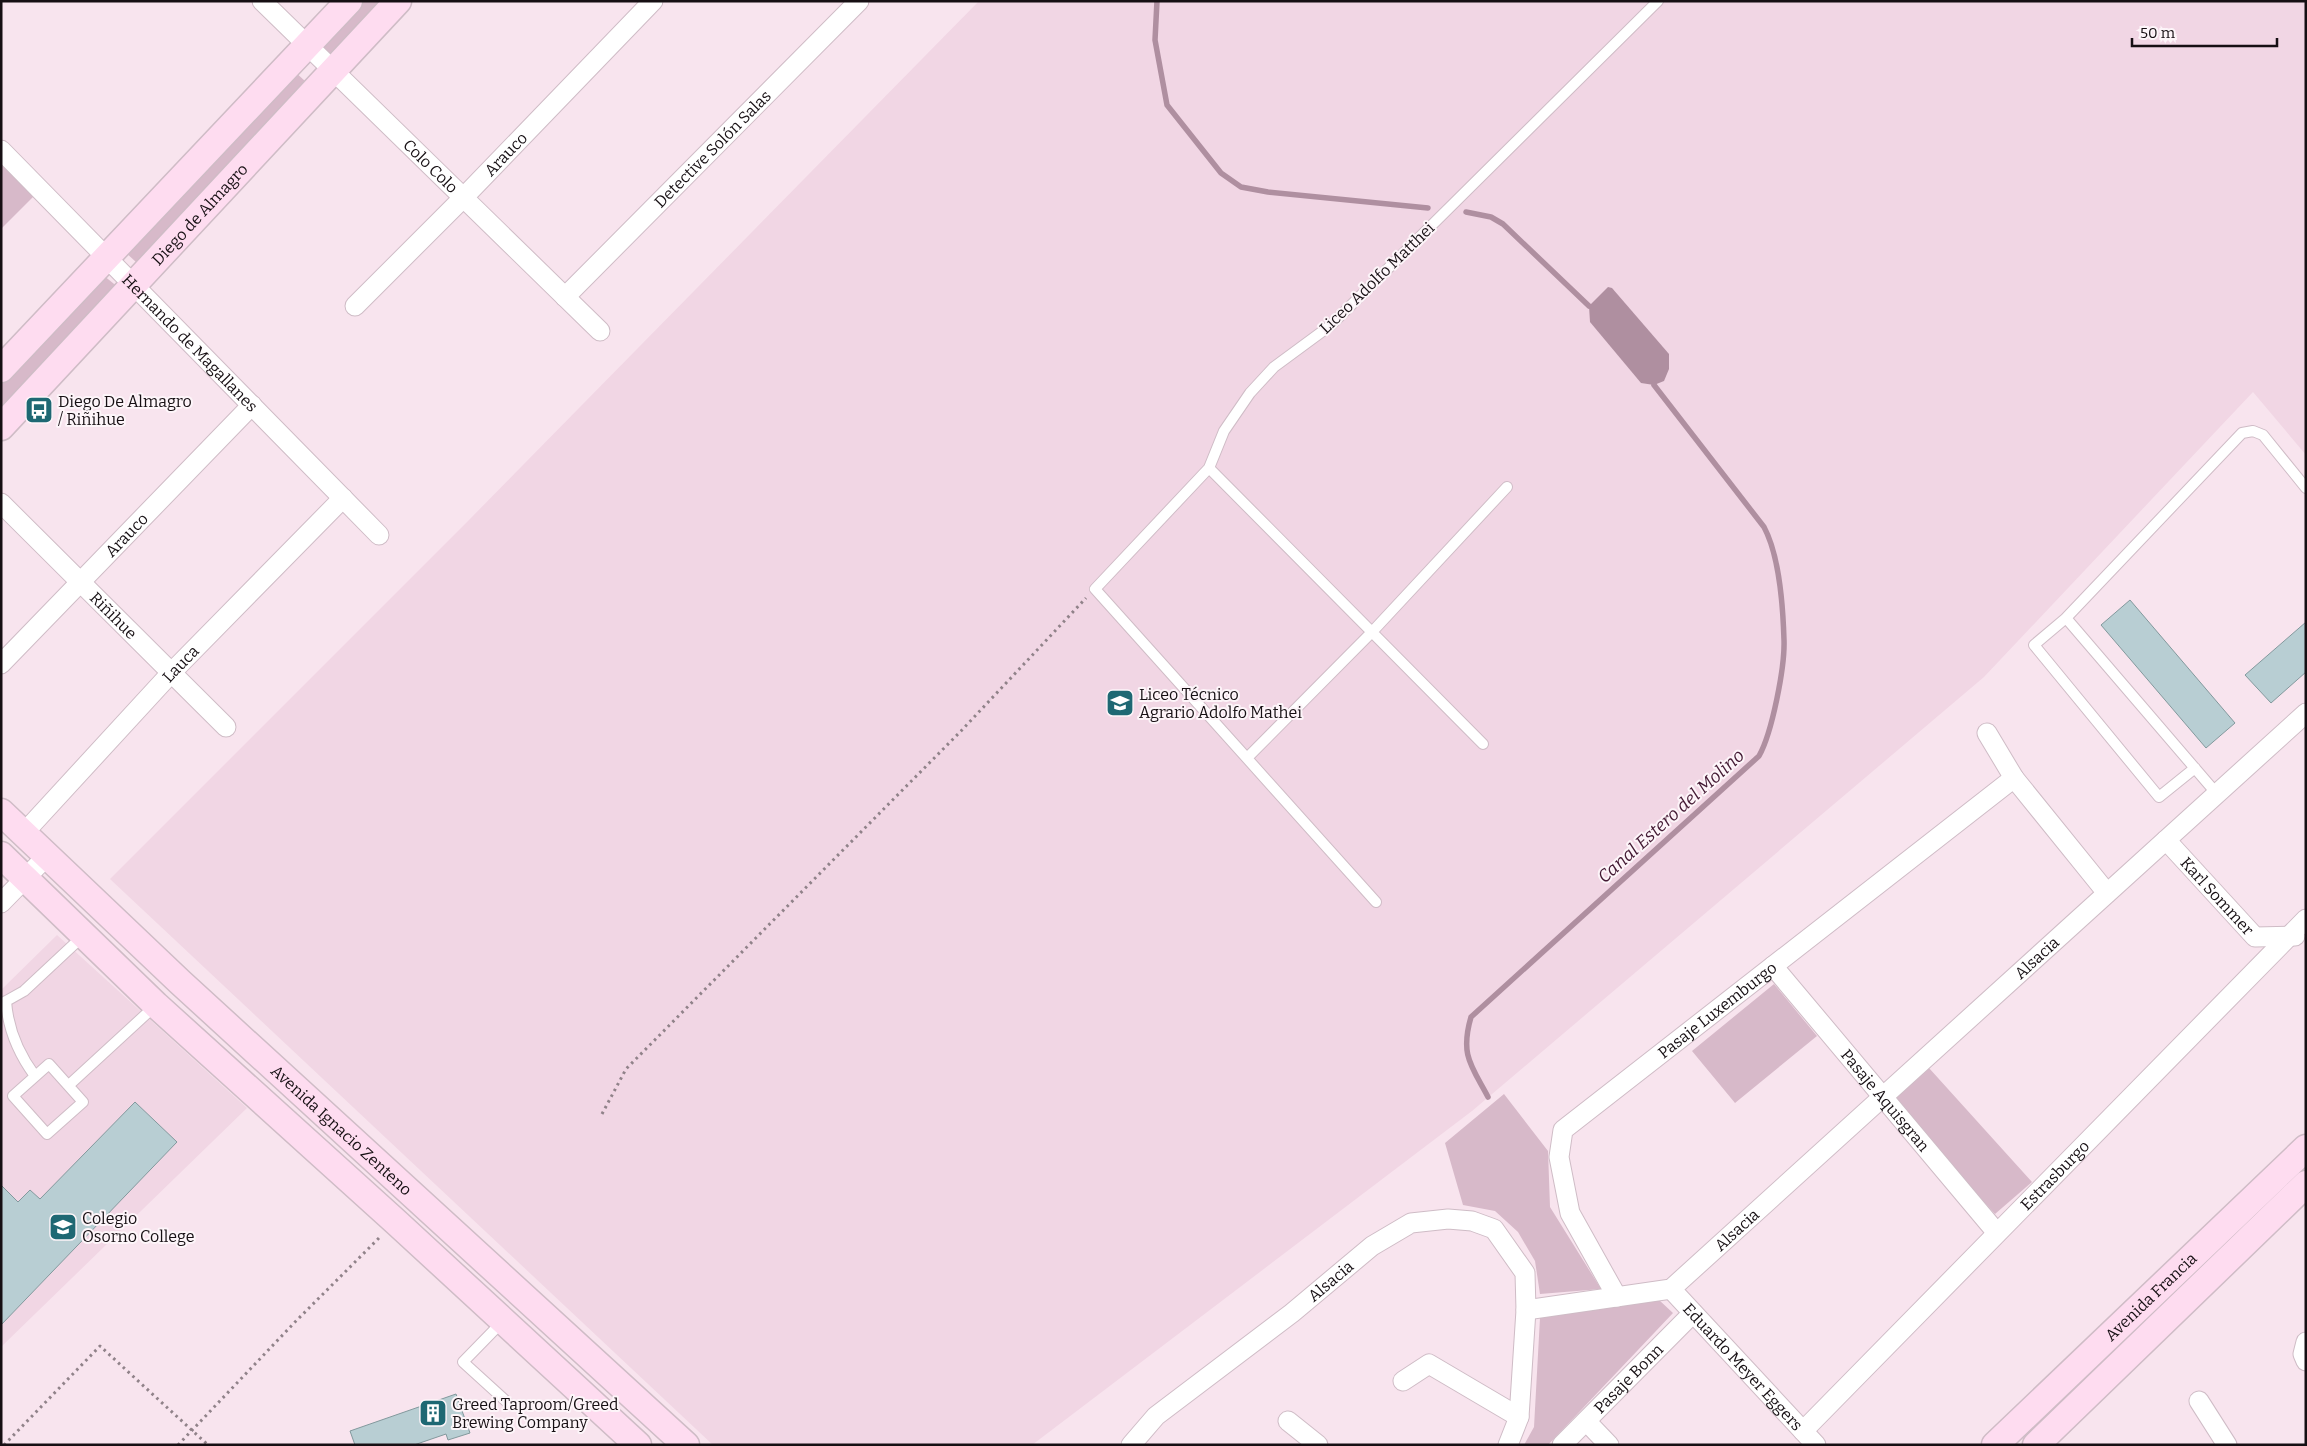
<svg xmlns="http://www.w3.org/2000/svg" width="2307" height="1446" font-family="Bitter,serif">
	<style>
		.built { fill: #f1d6e4 }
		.green { fill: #d7b9c9 }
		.water { fill: #af8fa0 }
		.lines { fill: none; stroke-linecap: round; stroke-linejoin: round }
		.stream { stroke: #af8fa0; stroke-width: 5.5 }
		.building { fill: #b8ced3; stroke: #83999d }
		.service-casing { stroke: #cfbcc6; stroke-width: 12 }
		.minor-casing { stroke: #cfbcc6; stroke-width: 21 }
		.secondary-casing { stroke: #cfbcc6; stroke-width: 29 }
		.path { stroke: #908289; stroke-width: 3; stroke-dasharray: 2.5 4; stroke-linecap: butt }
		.service { stroke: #fff; stroke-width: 10 }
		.minor { stroke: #fff; stroke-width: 19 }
		.secondary { stroke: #fedcf0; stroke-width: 26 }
		.labels { text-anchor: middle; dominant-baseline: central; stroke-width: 4; stroke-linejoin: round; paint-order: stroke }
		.street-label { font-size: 16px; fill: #160f13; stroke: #fdf5f9 }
		.poi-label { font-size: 16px; fill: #160f13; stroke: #fdf5f9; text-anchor: start }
		.water-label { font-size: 18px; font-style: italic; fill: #431933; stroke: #fdf5f9 }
	</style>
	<rect width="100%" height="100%" fill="#f8e4ee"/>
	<path class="built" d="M979,1H2306V455L2253,392L1984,677L1472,1111L1032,1445H713L110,879L468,521Z
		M57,935L247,1108L1,1347V990Z"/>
	<path class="green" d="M359,1H384L330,58L317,46Z
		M292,69L306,82L136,262L124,251Z
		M1,162L35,195L1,229Z
		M103,275L119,288L1,408V384Z
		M1774,984L1817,1036L1735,1103L1692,1051Z
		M1929,1068L2032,1182L1995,1214L1892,1101Z
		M1504,1094L1548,1151L1550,1207L1601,1289L1540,1294L1535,1261L1518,1232L1495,1211L1463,1205L1445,1143Z
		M1659,1300L1673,1313L1548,1445H1524L1534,1427L1540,1318Z"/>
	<path class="water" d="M1608,287L1612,288L1669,354V369L1664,381L1654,385L1641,383L1590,322L1589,306Z"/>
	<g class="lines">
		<path class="stream" d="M1157,1L1155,40L1167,105L1221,173L1241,187L1268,192L1428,208
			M1466,212L1491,217L1503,224L1589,306
			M1488,1097C1471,1065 1460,1055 1471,1017L1759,756C1772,733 1785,667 1784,640C1783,607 1779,555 1764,527L1654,385"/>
	</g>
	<path class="building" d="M2130,600L2235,723L2206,748L2101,625Z
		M2306,622V672L2271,703L2245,675Z
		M135,1102L177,1142L1,1325V1185L18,1202L30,1190L40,1199Z
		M456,1394L470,1433L448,1440L446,1434L414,1445H355L350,1431Z"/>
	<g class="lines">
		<defs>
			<path id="service" d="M1209,468L1483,744
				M2066,618L2034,645L2159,797L2195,768
				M1247,758L1372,632L1507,487
				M2217,794L2066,618L2242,433L2253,431L2263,435L2306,488
				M1376,902L1095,589L1209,468L1224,431L1250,393L1274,367L1331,325L1658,1
				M6,1001C8,1030 18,1053 35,1076
				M1,1004L24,991L84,935
				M49,1064L83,1102L47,1134L13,1096Z
				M69,1085L156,1005
				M503,1321L463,1362L507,1402"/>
			<g id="minor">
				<path id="s1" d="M262,1L600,331"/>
				<path id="s2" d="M1,150L379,535"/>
				<path id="s3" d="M565,297L859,1"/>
				<path id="s4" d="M355,306L463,198L653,1"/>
				<path id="s5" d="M1,503L226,727"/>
				<path id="s6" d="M1,664L252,405"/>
				<path d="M1987,733L2014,778"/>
				<path id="s7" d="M23,834L171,673L343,498"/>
				<path id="s8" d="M2166,840L2255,937L2295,936"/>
				<path d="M1,903L47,856"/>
				<path id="s9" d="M1773,966L1997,1233"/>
				<path id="s10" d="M1671,1289L1816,1445"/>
				<path id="s11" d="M1617,1297L1570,1213L1559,1157L1563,1130L2014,778L2107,893"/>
				<path d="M2306,1342L2303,1354L2306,1361"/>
				<path d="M1403,1381L1429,1364L1519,1417"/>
				<path d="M2199,1401L2227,1445"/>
				<path d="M1288,1421L1318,1445"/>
				<path d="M1586,1421L1609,1445"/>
				<path id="s12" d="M1803,1431L2306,919"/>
				<path id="s13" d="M1131,1445L1156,1416L1292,1313L1372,1246L1411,1223L1448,1219L1472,1221L1494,1229L1525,1273L1526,1310L1671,1289L2306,713"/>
				<path d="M1508,1445L1519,1417L1526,1310"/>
				<path id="s14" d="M1562,1445L1693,1313"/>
			</g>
			<g id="secondary">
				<path d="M1,369L349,1"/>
				<path id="s15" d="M1,427L398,1"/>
				<path id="s16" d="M1,812L180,982L686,1445"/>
				<path d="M1,855L156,1005L396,1222L638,1445"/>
				<path id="s17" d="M1995,1445L2306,1148"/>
				<path d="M2036,1445L2306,1184"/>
			</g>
		</defs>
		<use href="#service" class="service-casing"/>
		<use href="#minor" class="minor-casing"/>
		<use href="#secondary" class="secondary-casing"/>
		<path class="path" d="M602,1114L626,1069L961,731L1086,598
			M4,1445L100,1346L208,1445
			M178,1445L295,1322L380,1237"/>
		<use href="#service" class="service"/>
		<use href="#minor" class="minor"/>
		<use href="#secondary" class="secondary"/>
	</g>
	<defs>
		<symbol id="bus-square" viewBox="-11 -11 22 22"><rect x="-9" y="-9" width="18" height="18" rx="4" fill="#1e6873" stroke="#fdf5f9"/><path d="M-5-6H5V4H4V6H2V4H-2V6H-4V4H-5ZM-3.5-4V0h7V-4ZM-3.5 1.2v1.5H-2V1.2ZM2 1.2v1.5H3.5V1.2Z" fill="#fff"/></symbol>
		<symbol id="school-square" viewBox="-11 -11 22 22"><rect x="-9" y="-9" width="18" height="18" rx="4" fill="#1e6873" stroke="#fdf5f9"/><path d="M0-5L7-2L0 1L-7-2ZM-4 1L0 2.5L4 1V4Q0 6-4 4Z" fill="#fff"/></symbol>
		<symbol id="building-square" viewBox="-11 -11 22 22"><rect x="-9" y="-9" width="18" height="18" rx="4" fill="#1e6873" stroke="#fdf5f9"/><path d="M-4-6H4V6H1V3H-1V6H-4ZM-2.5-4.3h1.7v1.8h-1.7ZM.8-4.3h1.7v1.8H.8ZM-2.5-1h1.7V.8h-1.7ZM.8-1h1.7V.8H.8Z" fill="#fff"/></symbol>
	</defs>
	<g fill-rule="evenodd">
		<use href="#bus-square" x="23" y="394" width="32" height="32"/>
		<use href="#school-square" x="1104" y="687" width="32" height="32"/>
		<use href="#school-square" x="47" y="1211" width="32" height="32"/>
		<use href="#building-square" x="417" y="1397" width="32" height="32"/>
	</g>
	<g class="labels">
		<g class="street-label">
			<text stroke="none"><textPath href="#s3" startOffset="209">Detective Solón Salas</textPath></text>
			<text stroke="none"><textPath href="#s4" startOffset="214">Arauco</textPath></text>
			<text stroke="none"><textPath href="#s1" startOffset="236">Colo Colo</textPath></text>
			<text stroke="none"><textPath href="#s15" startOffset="291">Diego de Almagro</textPath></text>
			<text transform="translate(1377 278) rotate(-44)">Liceo Adolfo Matthei</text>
			<text stroke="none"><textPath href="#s2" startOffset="270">Hernando de Magallanes</textPath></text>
			<text stroke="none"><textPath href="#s6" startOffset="180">Arauco</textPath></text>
			<text stroke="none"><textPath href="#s5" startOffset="159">Riñihue</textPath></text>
			<text stroke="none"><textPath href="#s7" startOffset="232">Lauca</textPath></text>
			<text stroke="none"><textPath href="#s8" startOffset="76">Karl Sommer</textPath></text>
			<text stroke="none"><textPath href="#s13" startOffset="1174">Alsacia</textPath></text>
			<text stroke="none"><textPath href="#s11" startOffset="376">Pasaje Luxemburgo</textPath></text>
			<text stroke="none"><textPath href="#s9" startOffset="175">Pasaje Aquisgran</textPath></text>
			<text stroke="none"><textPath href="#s16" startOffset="466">Avenida Ignacio Zenteno</textPath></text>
			<text stroke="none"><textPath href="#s12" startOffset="359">Estrasburgo</textPath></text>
			<text stroke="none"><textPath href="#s13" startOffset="769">Alsacia</textPath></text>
			<text stroke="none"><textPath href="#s13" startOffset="259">Alsacia</textPath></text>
			<text stroke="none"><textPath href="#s17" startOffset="215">Avenida Francia</textPath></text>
			<text stroke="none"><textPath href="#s10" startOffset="106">Eduardo Meyer Eggers</textPath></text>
			<text stroke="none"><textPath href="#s14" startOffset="94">Pasaje Bonn</textPath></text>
		</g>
		<g class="poi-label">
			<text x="58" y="401">Diego De Almagro<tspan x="58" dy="18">/ Riñihue</tspan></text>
			<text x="1139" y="694">Liceo Técnico<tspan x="1139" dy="18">Agrario Adolfo Mathei</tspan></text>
			<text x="82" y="1218">Colegio<tspan x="82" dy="18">Osorno College</tspan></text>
			<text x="452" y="1404">Greed Taproom/Greed<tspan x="452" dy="18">Brewing Company</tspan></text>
		</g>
		<g class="water-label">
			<text transform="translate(1671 816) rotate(-42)">Canal Estero del Molino</text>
		</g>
	</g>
	<rect width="2307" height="1446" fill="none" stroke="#160f13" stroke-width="5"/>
	<path d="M2132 38v8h145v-8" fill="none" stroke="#160f13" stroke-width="2.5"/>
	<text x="2140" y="38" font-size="15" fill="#160f13" stroke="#fdf5f9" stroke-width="4" paint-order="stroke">50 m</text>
</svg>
